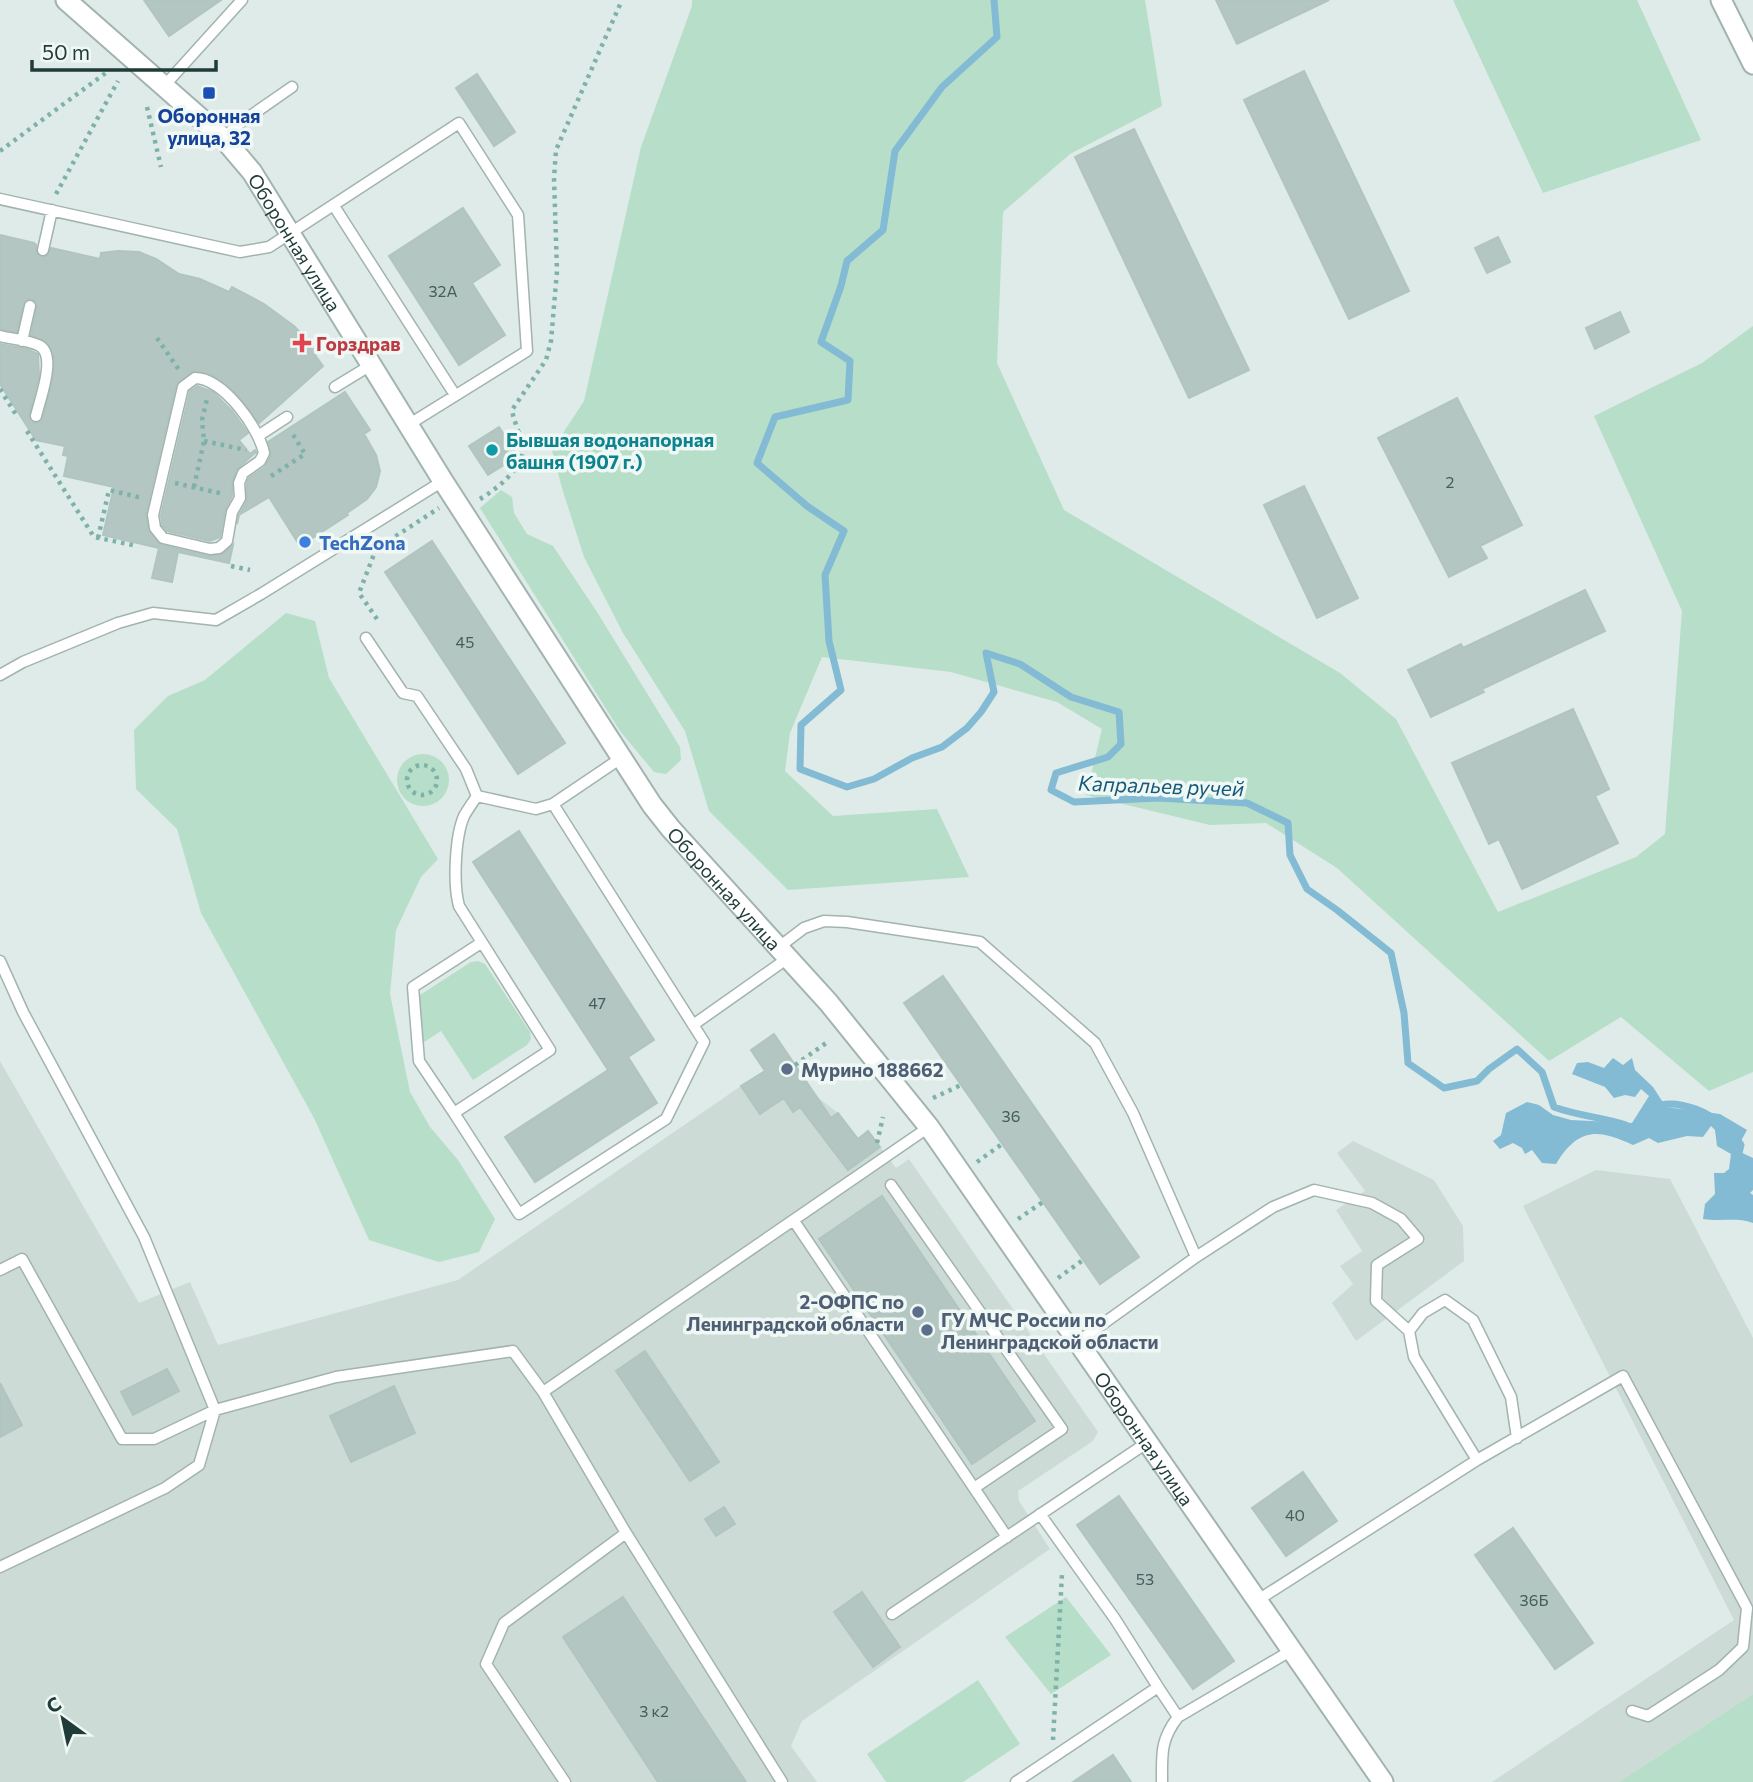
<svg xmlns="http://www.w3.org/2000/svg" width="1753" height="1782" font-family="Commissioner,sans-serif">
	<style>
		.built { fill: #cddbd7 }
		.green { fill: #b6dec8 }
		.water { fill: #83bad4 }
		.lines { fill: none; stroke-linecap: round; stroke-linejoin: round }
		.stream { stroke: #83bad4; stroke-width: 7 }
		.building { fill: #b4c6c1; stroke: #b1c5c0; stroke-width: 2 }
		.lane-casing { stroke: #a2b3b0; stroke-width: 13 }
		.street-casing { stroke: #a2b3b0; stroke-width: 23 }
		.path { stroke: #7eb1a9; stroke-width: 4.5; stroke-dasharray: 3.5 5; stroke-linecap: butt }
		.lane { stroke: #fff; stroke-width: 10 }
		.street { stroke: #fff; stroke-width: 19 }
		.transit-dot { fill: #1a4fb4; stroke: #f0f8f5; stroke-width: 2.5 }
		.health-dot { fill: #e0444e; stroke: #f0f8f5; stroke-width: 2.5 }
		.culture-dot { fill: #0f9aa8; stroke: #f0f8f5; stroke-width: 2.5 }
		.shop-dot { fill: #3f7fe0; stroke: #f0f8f5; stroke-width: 2.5 }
		.service-dot { fill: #5c6f8a; stroke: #f0f8f5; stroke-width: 2.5 }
		.labels { text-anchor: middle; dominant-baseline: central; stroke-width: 7; stroke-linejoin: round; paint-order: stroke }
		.number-label { font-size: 16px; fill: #445e5b }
		.transit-label { font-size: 19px; font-weight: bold; fill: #164399; stroke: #f0f8f5 }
		.street-label { font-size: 19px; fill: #1f3c39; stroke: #f0f8f5 }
		.health-label { font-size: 19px; font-weight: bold; fill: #be3a42; stroke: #f0f8f5; text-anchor: start }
		.culture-label { font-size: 19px; font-weight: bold; fill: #0d838f; stroke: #f0f8f5; text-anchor: start }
		.shop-label { font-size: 19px; font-weight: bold; fill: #366cbe; stroke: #f0f8f5; text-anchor: start }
		.service-label { font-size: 19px; font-weight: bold; fill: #4e5e75; stroke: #f0f8f5; text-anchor: start }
		.water-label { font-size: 21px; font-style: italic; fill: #17597a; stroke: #f0f8f5 }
	</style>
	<rect width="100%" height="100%" fill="#dfebe8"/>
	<path class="built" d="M0,1061L139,1303L190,1282L218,1345L458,1280L741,1086L784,1098L793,1111L816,1096L838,1113L857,1139L868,1131L896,1168L909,1159L1098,1432L1093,1441L1018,1491L1019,1501L1050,1549L802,1721L791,1746L817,1782H0Z
		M1353,1141L1434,1180L1463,1226L1464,1261L1356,1341L1332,1303L1353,1284L1340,1266L1362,1251L1336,1210L1365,1191L1337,1153Z
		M1596,1170L1670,1179L1753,1338V1694L1619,1782H1492L1734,1620L1523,1206Z"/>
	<path class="green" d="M692,0H1145L1162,106L1070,154L1003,212L997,363L1064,510L1340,673L1396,719L1498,912L1636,857L1665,834L1682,611L1594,416L1702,363L1753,326V1072L1709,1091L1621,1017L1549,1061L1337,868L1266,823L1210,825L1086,795L1102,729L1057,702L951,672L822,657L790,733L785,771L833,816L937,809L969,877L788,890L709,811L685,731L623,633L584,557L562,488L552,450L584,401L641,147L692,6Z
		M1453,0H1637L1701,140L1543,193Z
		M501,490L512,497L514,513L527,534L553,546L597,612L680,747L681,760L666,774L654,772L620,731L480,508Z
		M286,613L315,621L329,678L438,859L421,877L396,930L390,994L410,1092L430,1127L458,1160L495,1219L479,1252L439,1262L369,1240L314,1118L201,913L177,829L136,789L134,730L168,696L205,680Z
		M397 780a26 26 0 1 1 52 0a26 26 0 1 1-52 0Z
		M478,961L485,964L530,1032L531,1039L527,1045L473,1080L441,1031L421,1044L420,995L471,962Z
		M1066,1597L1111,1655L1051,1694L1005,1637Z
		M978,1680L1020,1744L963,1782H886L867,1754Z
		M1753,1694V1782H1619Z"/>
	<path class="water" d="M1613,1058L1623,1065L1632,1058L1635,1070L1653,1087L1666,1107L1720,1114L1747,1130L1736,1150L1753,1158V1190L1750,1193L1753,1195V1223C1736,1217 1721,1222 1703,1219L1705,1204L1715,1194L1714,1173H1724L1729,1169L1731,1154L1717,1146L1715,1130L1711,1126L1703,1137L1687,1136L1658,1143L1649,1138L1633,1145C1597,1128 1578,1128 1556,1164L1542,1163L1532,1150L1525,1154L1522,1148L1513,1143L1500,1149L1493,1141L1501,1135L1506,1113L1527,1102L1539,1105L1553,1115L1571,1120L1632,1123L1649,1096L1641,1089L1635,1097L1625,1095L1614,1098L1605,1087L1572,1074L1577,1063L1588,1062L1604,1068Z"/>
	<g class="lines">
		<path class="stream" d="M994,0L997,37L942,87L895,151L883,230L847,261L841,286L821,342L850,361L848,400L775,417L757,463L807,506L844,531L825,575L829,641L841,690L801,725L800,769L847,787L874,779L912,758L942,747L967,728L981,712L994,692L986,653L1020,664L1071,697L1119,712L1121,744L1108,757L1056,773L1051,790L1074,802L1158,798L1247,803L1288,823L1290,855L1307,889L1337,910L1391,953L1404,1013L1408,1063L1444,1088L1477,1081L1489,1069L1517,1049L1542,1072L1554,1107C1578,1116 1602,1117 1626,1125
			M1655,1107C1670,1100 1696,1107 1710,1116
			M1735,1136L1741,1145L1737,1161"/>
	</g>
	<path class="building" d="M144,0H221L169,36Z
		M1216,0H1329L1237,44Z
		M1304,71L1409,291L1349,319L1244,100Z
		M477,74L515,132L494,146L456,88Z
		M1134,129L1249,370L1189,398L1075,157Z
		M463,208L500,265L472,283L505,335L459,365L389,256Z
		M0,235L34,243L36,245V253L42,257L48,255L51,248L100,259L101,253L118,251L139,252L156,259L179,274L200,279L229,292L232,287L264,304L294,326L318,352L315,355L323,366L259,423L233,390L209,374L193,371L176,385L146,513L148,530L161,545L208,556L223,554L233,545L229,563L178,552L172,582L152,578L159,548L103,535L114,487L64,476L68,456L63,455L65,446L36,440L0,384V344L27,349L38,354L39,376L29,415L30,421L35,423L41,422L43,418L53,379L54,356L48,344L31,335L37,307L32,299H27L23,304L17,332L0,329Z
		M1498,237L1510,262L1487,273L1475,248Z
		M1620,312L1629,332L1595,349L1586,328Z
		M197,386L213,392L232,411L248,433L239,440L250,454L255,450L256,452L236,470L232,483V496L225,510L220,537L210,541L167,531L162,525L161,515L190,391Z
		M345,392L370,430L364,434L376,455L380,471L376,487L367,499L347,513L348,515L300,546L269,497L239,515L237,524L239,515L247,501V484L249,478L265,467L271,456L268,442Z
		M1457,398L1522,525L1480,546L1487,558L1449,577L1378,438Z
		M499,427L518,456L488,475L469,446Z
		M1304,486L1358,598L1317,618L1264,505Z
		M432,541L565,743L518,774L385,572Z
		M1585,590L1605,631L1482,689L1484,692L1431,717L1408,670L1461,644L1463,648Z
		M1573,709L1609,789L1595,796L1618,843L1522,889L1499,839L1489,844L1452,763Z
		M519,831L654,1040L628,1057L657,1103L535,1182L505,1137L608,1070L473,862Z
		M943,976L1139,1257L1100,1284L904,1003Z
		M774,1034L831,1118L838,1113L858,1139L868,1131L880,1147L848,1170L800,1107L793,1112L784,1098L760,1114L741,1086L765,1071L751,1050Z
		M882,1196L1035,1421L972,1464L819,1239Z
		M645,1351L719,1462L690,1481L616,1371Z
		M167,1369L179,1391L133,1415L121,1392Z
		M0,1383L22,1425L0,1437Z
		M394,1386L415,1433L351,1462L330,1416Z
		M1303,1472L1337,1521L1286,1556L1252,1508Z
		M1119,1496L1234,1661L1193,1689L1077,1525Z
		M724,1507L735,1524L716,1536L705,1519Z
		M1513,1528L1593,1643L1555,1669L1475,1555Z
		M862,1592L900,1647L873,1667L834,1612Z
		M623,1597L746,1782H658L563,1637Z
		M1113,1755L1131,1782H1073Z"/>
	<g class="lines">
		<defs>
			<path id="lane" d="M165,85L242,0
				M224,139L236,126L292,87
				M0,199L240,252L269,247L459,123L518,215L527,351L408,425
				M334,206L455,395
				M43,250L52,210
				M0,336C12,339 27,340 38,345C58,353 40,399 36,416
				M22,341L30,306
				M195,378C223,378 259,428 264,453L260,461L243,473L239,483L240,498L232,512L227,541L219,548L210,549L163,538L155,528L153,515L183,387Z
				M335,387L371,365
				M258,436L287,417
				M366,638L403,693L417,696L466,769L477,796
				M0,675L23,662L118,623L153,613L216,620L261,594L443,481
				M477,796C473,802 468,809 464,816C455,837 453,884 459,906L550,1050L454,1113L519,1214L666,1119L704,1042L553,804
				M477,796L536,809L553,804L621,758
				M779,947L804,928L824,921L847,922L980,942L1095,1043L1133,1113L1196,1257
				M0,961L23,1012L144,1237L215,1410L199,1465L165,1488L0,1567
				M693,1025L788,958
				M454,1113L419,1061L413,987L481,943
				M891,1185L1062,1429L974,1488
				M794,1221L1007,1537
				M0,1270L22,1259L122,1439H154L215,1410L336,1377L513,1351L543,1392L929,1127
				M1079,1341L1196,1257L1273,1207L1314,1190L1372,1203L1401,1219L1418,1239L1377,1265L1376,1301L1409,1331
				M543,1392L626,1533L782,1782
				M1477,1460L1414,1357L1409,1331L1423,1313L1445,1300L1473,1320L1511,1397L1517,1438
				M1040,1514L1115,1619L1158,1687
				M1258,1600L1477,1460L1623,1376L1747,1608L1743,1647L1719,1670L1648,1716L1632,1711
				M892,1614L1148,1442
				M565,1782L486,1664L504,1623L626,1533
				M1016,1782L1158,1687L1178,1717L1292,1650
				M1162,1782C1162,1755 1160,1740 1178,1717"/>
			<g id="street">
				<path id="s1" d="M66,0L224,139L252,172L443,481L652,805L671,829L828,1002L929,1127L1383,1782"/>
				<path d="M1721,0L1753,64"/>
			</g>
		</defs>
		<use href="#lane" class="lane-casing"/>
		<use href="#street" class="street-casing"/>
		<path class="path" d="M147,107L161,167
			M0,151L107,72
			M56,194L118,81
			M157,338L179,370
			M0,389L18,418
			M27,431L94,537L137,546
			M204,441L246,450
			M271,476L305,454L292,433
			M175,483L224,494
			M194,487L204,441L202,420L207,399
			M480,499C497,489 528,465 522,443C519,431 514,422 512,410L546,360L551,341L557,271L554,178L556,150L622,0
			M98,538L109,490L142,498
			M231,566L250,570
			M377,619L359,593L376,549L439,508
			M407 780a15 15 0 1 1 30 0a15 15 0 1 1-30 0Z
			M795,1065L829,1041
			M933,1098L961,1085
			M877,1143L883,1117
			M977,1162L1002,1144
			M1018,1219L1043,1202
			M1058,1278L1083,1260
			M1053,1740L1062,1574"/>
		<use href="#lane" class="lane"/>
		<use href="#street" class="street"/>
	</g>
	<rect class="transit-dot" x="202" y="86" width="14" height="14" rx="3.5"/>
	<path class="health-dot" d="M298.5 332.5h7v7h7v7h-7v7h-7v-7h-7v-7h7z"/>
	<circle class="culture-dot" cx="492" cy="450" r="7"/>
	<circle class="shop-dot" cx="305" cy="542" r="7"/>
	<g class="service-dot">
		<circle cx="787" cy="1069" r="7"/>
		<circle cx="918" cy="1312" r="7"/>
		<circle cx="927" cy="1330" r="7"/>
	</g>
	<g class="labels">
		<g class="number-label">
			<text x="443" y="290">32А</text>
			<text x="1450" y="481">2</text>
			<text x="465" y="641">45</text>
			<text x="597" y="1002">47</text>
			<text x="1011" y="1115">36</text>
			<text x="1295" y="1514">40</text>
			<text x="1145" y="1578">53</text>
			<text x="1534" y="1599">36Б</text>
			<text x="654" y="1710">3 к2</text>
		</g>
		<g class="transit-label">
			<text x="209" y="115">Оборонная<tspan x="209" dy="22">улица, 32</tspan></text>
		</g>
		<g class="street-label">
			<text stroke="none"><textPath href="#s1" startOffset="336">Оборонная улица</textPath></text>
			<text stroke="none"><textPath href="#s1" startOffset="1113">Оборонная улица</textPath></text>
			<text stroke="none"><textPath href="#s1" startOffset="1806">Оборонная улица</textPath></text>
		</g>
		<g class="health-label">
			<text x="316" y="343">Горздрав</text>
		</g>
		<g class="culture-label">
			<text x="506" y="439">Бывшая водонапорная<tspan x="506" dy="22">башня (1907 г.)</tspan></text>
		</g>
		<g class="shop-label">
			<text x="319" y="542">TechZona</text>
		</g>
		<g class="service-label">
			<text x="801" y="1069">Мурино 188662</text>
			<text x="904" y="1301" text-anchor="end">2-ОФПС по<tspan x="904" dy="22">Ленинградской области</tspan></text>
			<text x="941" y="1319">ГУ МЧС России по<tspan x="941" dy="22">Ленинградской области</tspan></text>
		</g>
		<g class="water-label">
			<text transform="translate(1161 785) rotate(2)">Капральев ручей</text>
		</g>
	</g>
	<g transform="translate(63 1719) rotate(327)" stroke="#f0f8f5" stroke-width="5" paint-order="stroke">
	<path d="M0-5L12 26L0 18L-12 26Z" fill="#1f3c39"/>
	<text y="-10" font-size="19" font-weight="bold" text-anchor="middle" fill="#1f3c39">С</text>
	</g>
	<path d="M32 60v10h184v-10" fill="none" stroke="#1f3c39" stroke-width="3.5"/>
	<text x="42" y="60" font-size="21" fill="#1f3c39" stroke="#f0f8f5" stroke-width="5" paint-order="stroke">50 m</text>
</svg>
